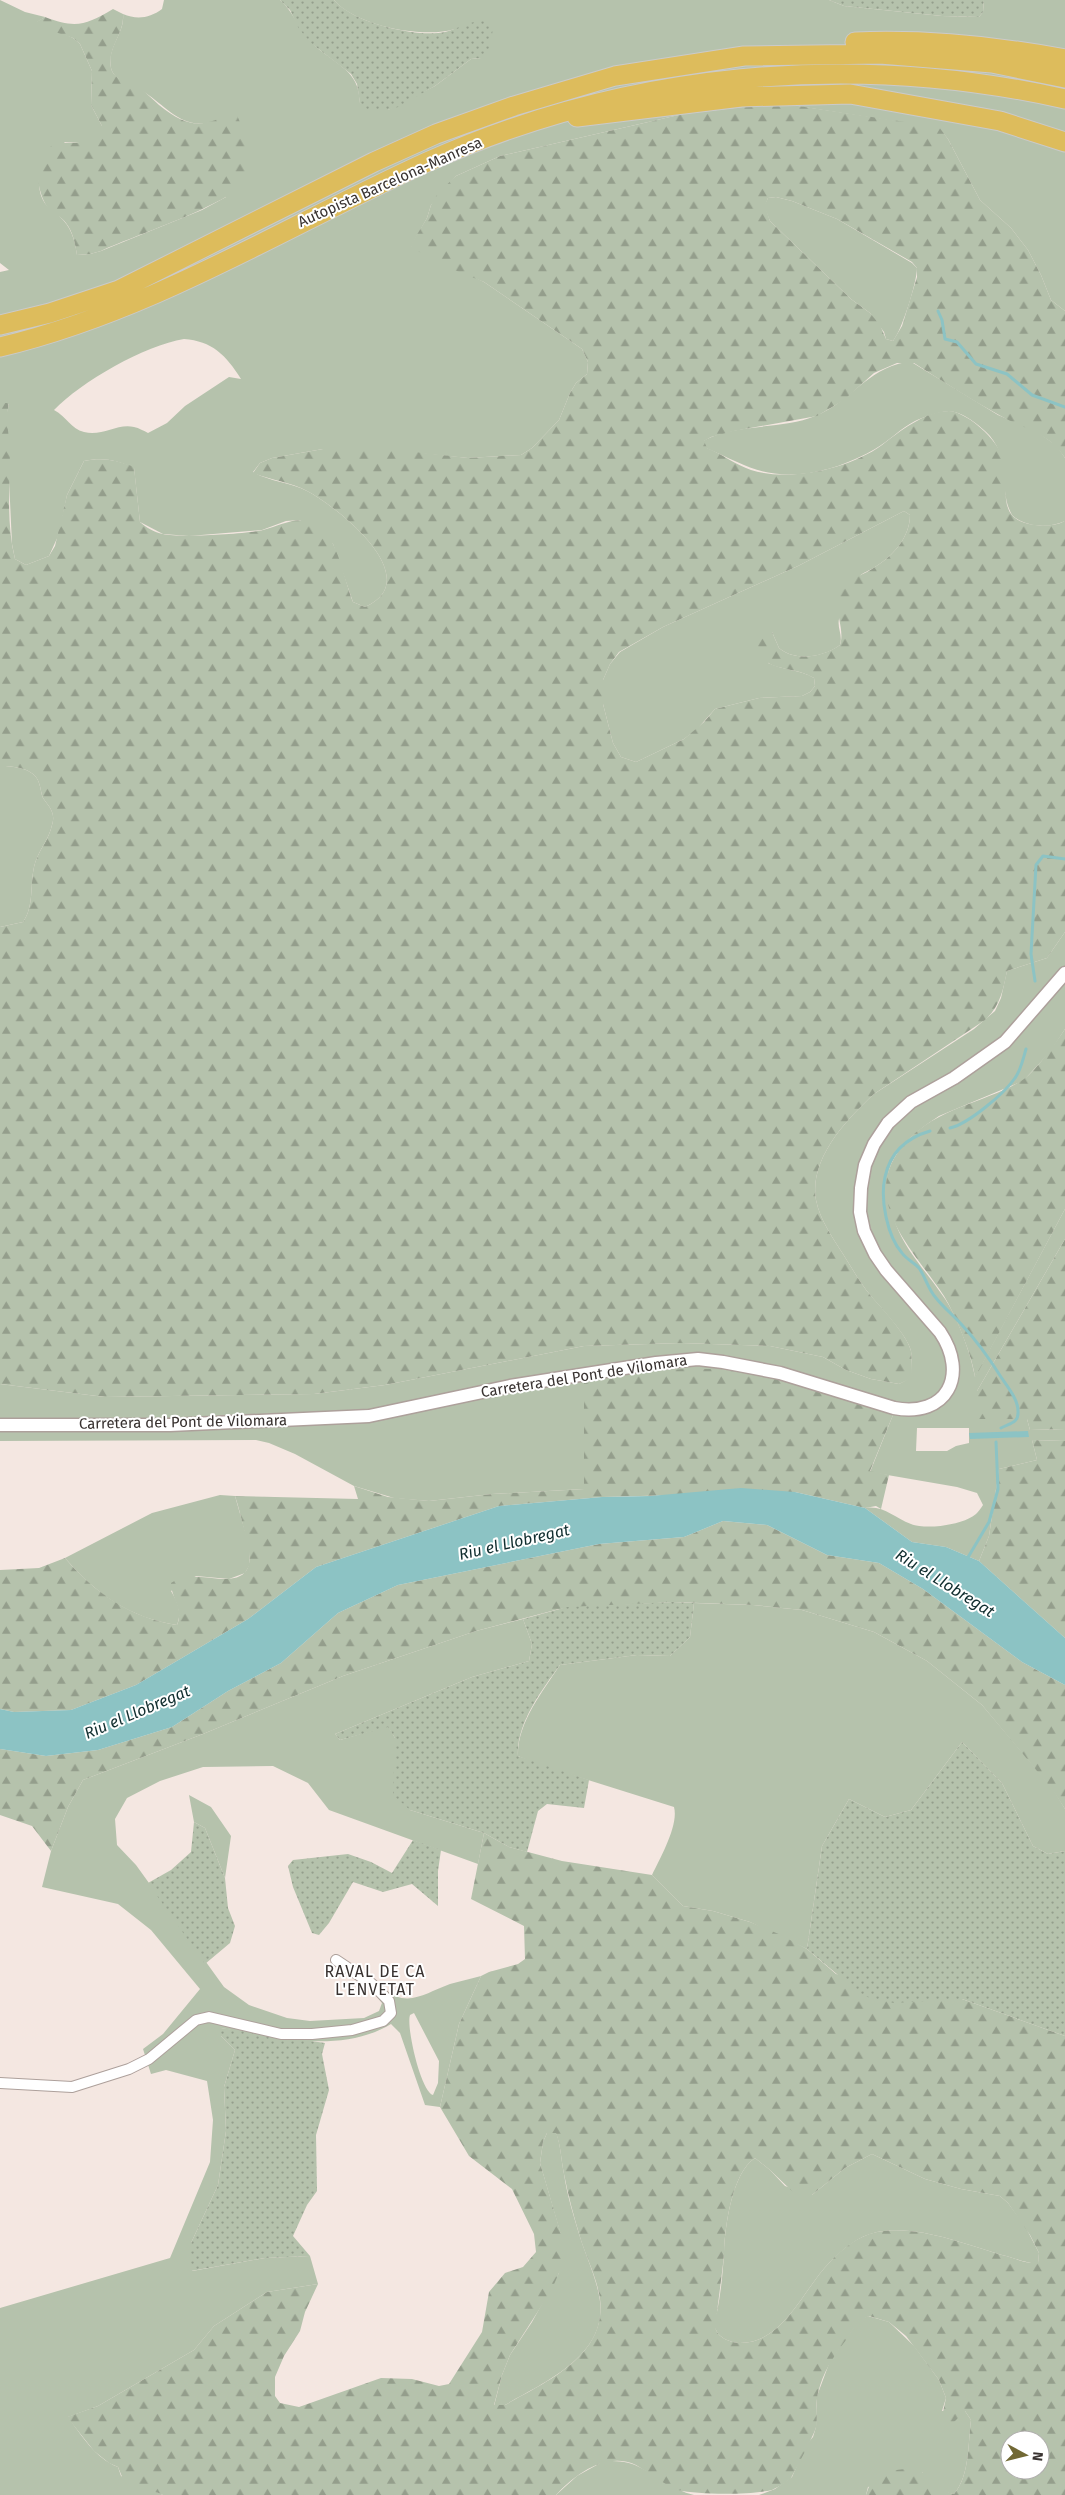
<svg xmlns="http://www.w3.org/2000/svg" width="1065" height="2495" font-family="'Fira Sans',sans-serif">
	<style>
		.grass { fill: #b5c2ac; fill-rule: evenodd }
		.forest { fill: url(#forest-firs); fill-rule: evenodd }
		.park { fill: url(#park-dots) }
		.water { fill: #8cc3c4 }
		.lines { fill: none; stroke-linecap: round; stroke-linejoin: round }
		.stream { stroke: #8cc3c4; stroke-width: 3 }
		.minor-casing { stroke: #ada09b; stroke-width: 12 }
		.tertiary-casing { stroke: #ada09b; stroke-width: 15 }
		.motorway-casing { stroke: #cbcac9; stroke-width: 21 }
		.minor { stroke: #fff; stroke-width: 10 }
		.tertiary { stroke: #fff; stroke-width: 12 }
		.motorway { stroke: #ddbc5c; stroke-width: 19 }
		.labels { text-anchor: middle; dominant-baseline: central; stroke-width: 4; stroke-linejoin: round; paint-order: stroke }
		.street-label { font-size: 15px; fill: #383230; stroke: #fff }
		.water-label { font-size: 16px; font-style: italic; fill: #112e2f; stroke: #fff }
		.neighbourhood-label { font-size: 16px; letter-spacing: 1px; fill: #383230; stroke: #fff }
	</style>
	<defs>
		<pattern id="forest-firs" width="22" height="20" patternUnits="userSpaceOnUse" patternTransform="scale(1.25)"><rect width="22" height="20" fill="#b5c2ac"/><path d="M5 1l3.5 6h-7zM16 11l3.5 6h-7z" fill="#949e8c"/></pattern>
		<pattern id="park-dots" width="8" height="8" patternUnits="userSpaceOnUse" patternTransform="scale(1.25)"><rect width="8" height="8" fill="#b5c2ac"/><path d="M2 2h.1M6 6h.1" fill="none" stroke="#949e8c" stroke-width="1.8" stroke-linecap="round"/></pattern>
	</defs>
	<rect width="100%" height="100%" fill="#f4e7e1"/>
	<path class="grass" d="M0,0L25,12L45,17L37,22L73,38L80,44L92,71L91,105L102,126L103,137L94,144L65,142L39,169C39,180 38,190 43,200C47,208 53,210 59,216C71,226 75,240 77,255L90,254L101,251L202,210L226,197L218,120C184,133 169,108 144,92C134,85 114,82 111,68C107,46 125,34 123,14C137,20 150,18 162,9L164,0H280C294,12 299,31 313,44C323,54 346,67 352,77C358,85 359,93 360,103L388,110L435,86L471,59L481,58L455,29C424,39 356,26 334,0H829L844,6L942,16L979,17L983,12L984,0H1065V311L1051,300L1041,275L1028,250L1011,228L980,200L948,139L939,128L778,103L683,114L500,156L456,176L431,205L427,218L411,246L484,282L582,349L588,362L587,374L576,383L570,393L559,420L532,448L521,455L468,458L377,449H323L272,458L260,463L253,472C270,482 290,482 307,491C338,507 428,579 365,607L353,602L333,544L300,520L286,521L262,530L189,536L163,534L140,522L134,468C117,460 102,457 84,461L67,495L59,534L49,556L26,565L15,559L12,544L6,416L9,404L0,403V272L9,270L0,263ZM184,339C212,341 226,355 241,379L229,377L185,406L167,423L148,433C144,431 139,428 134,427C117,423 102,437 84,432C71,429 67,417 54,410C81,382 145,345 184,339Z
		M776,197L792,201L837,219L912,263L917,268C917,282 902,330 893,341L886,339L884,332L870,313L851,299L770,221L764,206L768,198Z
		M906,362L913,363L998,415L1036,431L1057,446L1065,458V521C1049,529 1024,527 1012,515C998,490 1012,463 990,436C981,426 962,411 948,411C939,412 923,417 915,421C901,428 889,441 875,449C853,462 825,472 800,474C758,477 742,463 706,448L703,441C735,423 782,430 815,416C851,402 865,370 906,362Z
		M904,511L910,515C910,537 893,556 875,567C870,571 862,572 859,577C853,587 841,608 839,619C837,628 843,635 840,645C824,657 795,662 779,648L772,632L768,663C783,670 801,670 814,678L815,686L810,692L802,696L759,698L715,709L698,728L684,739L636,762L621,757L613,743L603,704V680L610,664L620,652L663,627L798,566Z
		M0,766C13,766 35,768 39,783C41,788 41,794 43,798C49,807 56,812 52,825C49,840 37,852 34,867C30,885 34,907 23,922L0,927Z
		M1065,932V1029L1050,1052L1023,1081L939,1116C918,1130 893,1148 888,1175C887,1180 889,1188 889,1194C893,1239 919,1261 943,1296C957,1315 971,1354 975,1377L1065,1209V1239L977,1391V1419H1027L1030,1430L1065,1429V1441L1032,1440L1037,1460L999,1469L989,1536L979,1561L946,1547L912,1542L865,1508C884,1505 894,1518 911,1524C927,1530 963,1525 976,1514C978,1512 981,1508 983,1505L977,1493L957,1487L870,1472L893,1415L585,1380L584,1489L492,1494L429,1501L394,1498L354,1486L295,1454L269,1443L256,1440L0,1441V1384L105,1397L314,1394L385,1385L584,1346L681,1343L770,1346L823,1357L846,1370L871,1379L899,1384L912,1377C912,1369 912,1359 911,1351C908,1336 881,1308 871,1296C860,1283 852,1268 843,1254C833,1238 820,1220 816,1200C809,1159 846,1120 874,1094L974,1029L995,1011L1001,998L1007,971L1047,958ZM917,1428H969V1443L956,1446L947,1451H916Z
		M220,1495L235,1496L250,1549L249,1566L245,1573L229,1579L196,1576L171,1591C178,1603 182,1612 177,1625C130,1618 96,1594 65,1558L152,1513Z
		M694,1603L753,1605L802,1610L874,1632L927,1661L982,1705L1053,1789L1065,1809V1851L1048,1854L1033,1846L1002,1783L962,1742L911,1810L885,1817L849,1799L822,1846L807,1949L750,1922L713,1911L683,1906L652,1875C660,1858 679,1825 674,1807L534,1763L518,1756C517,1723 543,1691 560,1665L637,1655L670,1656L690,1637Z
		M523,1619L532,1644L529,1661L472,1677L335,1734L340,1740L388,1726L395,1738L410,1810L484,1833L478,1864L329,1810L308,1783L273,1766L203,1767L160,1781L127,1798L115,1819L117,1845L136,1865L224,1987L249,2005L287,2018L310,2021L364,2018L379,2011L382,2003L377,1997L385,1989C407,2009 427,1992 450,1984C460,1981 471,1979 481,1976L459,2024L440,2107L425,2105L400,2033L391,2024C342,2054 274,2038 221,2028V2036L235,2050L224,2087L226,2131L218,2185L191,2243L192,2271L265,2258L310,2256L318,2284L267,2292L214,2326L194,2350L98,2406L68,2417C82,2436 95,2458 118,2467L121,2476L163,2495H0V2308L170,2258L210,2162L213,2120L207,2081L166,2070L151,2074L143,2049L163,2034L200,1989L151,1930L118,1904L42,1887L51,1851L68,1807L83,1780L203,1734L343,1676L476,1631ZM414,2013L439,2061L438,2083L433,2095C421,2092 406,2027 410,2015Z
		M189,1795L211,1807L231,1836L225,1878L205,1828L194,1822Z
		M556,2132C561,2146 561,2160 564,2174C567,2195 574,2217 580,2237C586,2256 595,2275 599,2295C611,2354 547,2381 505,2405L494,2406L502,2375L510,2355L532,2322L559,2273L561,2235L540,2163L543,2142L547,2133Z
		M872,2154L925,2179L961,2189L1000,2196L1008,2203L1025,2226L1039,2253L1038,2264C1025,2263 1015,2258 1002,2255C965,2244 916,2224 877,2232C858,2236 843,2249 830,2262C803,2289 783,2345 738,2343C730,2342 719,2338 716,2330C713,2325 715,2317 717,2312C721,2292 723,2272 724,2252C725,2226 732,2173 755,2158L770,2170L785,2186L812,2195L845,2168Z
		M868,2316L889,2322L914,2346L939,2380L946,2398L942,2411H965L971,2420C968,2442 970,2476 954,2494L944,2492L922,2472L868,2487L866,2495H759L775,2489L792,2477L806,2445L813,2437L816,2427L817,2396L830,2361L859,2320Z
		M604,2461C615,2461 626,2461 635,2465C656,2474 672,2490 694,2495H556L577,2476Z"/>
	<path class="forest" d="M113,9L123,14C125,34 107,47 111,68C114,81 129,81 138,87C146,92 152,99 159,105C189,129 203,128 235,111C245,132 254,158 244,181C235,203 127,238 101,251L90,254L77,255C75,243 73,232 66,223C61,216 53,214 48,208C37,193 32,160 48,148C66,136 87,150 102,137V126L91,105L92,71L80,44L73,38L43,28L36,22L45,17C76,29 86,25 113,9Z
		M778,103L939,127L948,139L980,200L1011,228L1028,250L1041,275L1051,300L1065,311V458C1049,432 1023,429 999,415C970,399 942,381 914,363H897L874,373L844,400L817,416L734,431L711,437L704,441L707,448C722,454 736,465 751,470C790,482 849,469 882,445C899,432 925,411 949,411C957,411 970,419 976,424C988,434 998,444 1003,459C1011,488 993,520 1035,525C1046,526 1055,526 1065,521V932L1047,958L1007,971C1003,991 1000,1006 985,1020L874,1094C846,1120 809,1159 816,1200C820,1220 833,1238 843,1254C852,1268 860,1283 871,1296C881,1307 908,1336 911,1351C912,1359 912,1369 912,1378L899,1384L871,1379L846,1370L823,1357L770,1346L681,1343L584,1346L385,1385L314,1394L105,1397L0,1384V927L23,922C34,907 30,885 34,867C37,852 49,840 52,825C56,812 49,807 43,798C41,794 41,788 39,783C35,768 13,766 0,766V403H9C5,420 9,433 10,450C10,486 6,523 15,559L26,565L49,556L55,546L67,495L84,461C102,457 117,460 134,467L140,522C147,528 154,532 163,534C179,538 247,534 263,530C286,524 303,511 324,531C339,546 345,582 353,602L365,607C428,579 338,507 307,491C291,482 271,480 253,473L260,463L272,458L323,449H389L468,458L521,455L532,448L559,420L570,393L576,383L587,374L588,362L582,349L484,282L437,263L410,246L427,218L431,205L438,193L456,176L500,156L683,114ZM776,197L792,201L837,219L912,262L917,268V277L902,326L893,341L886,339L880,325L870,313L851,299L770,221L765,206L768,198ZM904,511L910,515C910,537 893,556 875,567C864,575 851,577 843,589C830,608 846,626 840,645C823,657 795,662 779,648L772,632L765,629L758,634C754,676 790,663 814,678L815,686L810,692L802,696L759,698L715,709L704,722L684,739L636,762L621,757L613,743L603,704V680L610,664L619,652L663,627L798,566Z
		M1065,1029V1209L975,1378C973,1357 955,1314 944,1296C913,1249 854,1196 908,1140C939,1107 984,1103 1021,1081C1033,1075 1057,1041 1065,1029Z
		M1065,1239V1429L1030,1430L1027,1419H976L977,1391Z
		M683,1369H722L780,1379L893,1415L870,1471L889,1475L881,1509L876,1506L865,1508L795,1492L602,1497L499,1506L316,1567L248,1619L136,1685L71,1710L14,1712L0,1709V1570L39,1568L65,1558C95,1593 131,1618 177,1625C184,1609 171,1598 171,1583C188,1573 203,1578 221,1579C255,1581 252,1558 245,1534C242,1521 239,1508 235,1496L358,1499L354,1486L388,1497L429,1501L492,1494L584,1489V1380L618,1375Z
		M1032,1440L1065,1441V1638L979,1561L989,1536L999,1469L1037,1460Z
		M723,1521L767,1525L827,1555L879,1563L923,1589L1022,1662L1065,1685V1809L1052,1789L982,1705L927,1661L874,1632L802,1610L753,1605L673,1602L559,1609L476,1631L343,1676L203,1734L83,1780L68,1807L51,1851L32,1826L0,1815V1749L46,1756L98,1750L172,1727L228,1691L281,1663L338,1613L398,1585L599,1544L684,1537Z
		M484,1833L509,1847L562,1861L652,1875L683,1906L713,1911L750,1922L781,1935L807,1949L836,1974L930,1999H962L1065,2036V2495H866C868,2489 870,2482 876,2478C886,2470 910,2466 922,2472C934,2478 939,2491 954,2494C970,2476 968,2442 971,2420L965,2411L949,2427L941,2421L946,2398L939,2380L906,2336L889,2322L869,2316C857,2321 853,2330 846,2340C833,2357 823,2372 818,2393C815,2405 818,2416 816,2427C816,2431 793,2475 791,2478C786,2483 778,2487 772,2490C751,2495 699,2495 678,2490C663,2484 650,2473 636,2465C607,2451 575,2474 556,2495H163C151,2489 138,2490 125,2484L118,2467L109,2463L94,2451L67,2417L98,2406L194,2350L214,2326L267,2292L318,2284L305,2312L300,2331L284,2356L275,2377V2396L280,2403L299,2407L381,2378L412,2379L439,2386L449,2384L482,2332L489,2292L505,2273L523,2267L536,2252L534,2234L512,2189L469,2156L440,2107L459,2024L481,1976L489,1972L518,1964L525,1959L524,1926L471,1899ZM547,2133H556C561,2146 561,2160 564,2174C568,2195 574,2217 580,2237C586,2257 597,2278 600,2299C607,2356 546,2382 505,2405H494L502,2375L510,2355L551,2291L563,2264L564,2244L540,2163L543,2142ZM872,2154L925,2179L961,2189L1000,2196L1008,2203L1030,2235L1039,2253L1038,2263C1025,2264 1015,2258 1002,2255C965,2244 916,2224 877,2232C858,2236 843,2248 830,2262C803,2289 783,2345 738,2343C730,2342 719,2338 716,2330C714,2327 724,2264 724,2252C725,2226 732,2173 755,2158L770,2170L793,2192L802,2196L812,2195L845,2168ZM1010,2440H1040V2470H1010Z"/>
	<path class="park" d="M280,0H334C353,23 417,38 445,32C460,28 470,20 486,21L493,29L489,50L481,58L471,59L435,86L398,107L388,110H368L360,103L357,84L351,74L312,44L299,29L290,10Z
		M829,0H984L983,12L979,17L942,16L844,6Z
		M673,1602L694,1603L690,1637L670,1656L637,1655L560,1665C542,1690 516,1724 518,1756L589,1780L584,1808L547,1804L538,1811L527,1852L509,1847L484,1833L410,1810L393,1795L395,1738L388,1727L340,1740L335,1734L472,1677L529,1661L532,1644L523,1619L567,1607Z
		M962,1742L1002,1783L1033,1846L1048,1854L1065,1851V2036L962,1999L894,2003L863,1996L807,1949L822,1846L849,1799L885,1817L911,1810Z
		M194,1822L205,1828L225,1878L228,1908L235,1926L230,1943L205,1964L148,1883L171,1870L191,1852Z
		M413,1840L441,1850L438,1871V1906L412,1884L383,1892L353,1882L329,1923L319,1935L312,1933L293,1887L288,1866L293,1860L348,1854L371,1862L392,1873Z
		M221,2028L325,2043L322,2054L329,2090L316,2135L317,2191L307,2205L293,2236L310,2256L265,2258L191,2271V2243L218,2185L226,2131L224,2087L235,2050L221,2036Z"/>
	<path class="water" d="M1028,1431L1029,1437L970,1439L969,1433Z
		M741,1488L795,1492L865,1508L912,1542L946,1547L979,1561L1065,1638V1685L1022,1662L923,1589L879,1563L827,1555L767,1525L723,1521L684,1537L599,1544L398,1585L338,1613L281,1663L228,1691L172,1727L98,1750L46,1756L0,1749V1709L14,1712L71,1710L136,1685L248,1619L316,1567L499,1506L602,1497L650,1496Z"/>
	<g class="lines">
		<path class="stream" d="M938,311L942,320L945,339L957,342L976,364L1007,374L1032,395L1065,407
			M1035,981L1031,954L1036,865L1043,856L1065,859
			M950,1128C968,1124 1004,1094 1015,1078C1021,1070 1023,1059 1026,1049
			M930,1131C906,1138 890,1153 885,1177C880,1199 887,1236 902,1253C907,1260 914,1262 919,1268C926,1278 928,1289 936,1298C944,1308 954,1316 962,1325C977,1341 989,1358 1001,1377C1007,1386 1018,1399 1018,1411C1019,1423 1010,1423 1001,1428
			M967,1559L989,1522L998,1489L996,1442"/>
		<defs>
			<path id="minor" d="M0,2083L72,2087L129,2069L149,2059L196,2020L209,2017L281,2034H312L352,2030L383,2021L391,2013L389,2001L372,1984L336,1960"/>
			<path id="tertiary" d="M0,1425H170L369,1416L510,1386L656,1363L698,1359L723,1362L780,1373L894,1408C947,1418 969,1375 940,1332L886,1270L875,1254L864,1231L860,1212L861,1188L865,1165L874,1144L888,1123L911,1102L954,1078L1005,1042L1065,973"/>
			<path id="motorway" d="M855,42C926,39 995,46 1065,59
				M577,117L741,97L850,94L1000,121L1065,142
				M0,325L50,313L119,290L374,162L436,134L514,106L615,76L744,56L880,54L992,63L1065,78
				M0,347C152,311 286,226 427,162C627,72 852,51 1065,99"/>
		</defs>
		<use href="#minor" class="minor-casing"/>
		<use href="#tertiary" class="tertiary-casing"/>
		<use href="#motorway" class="motorway-casing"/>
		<use href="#minor" class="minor"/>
		<use href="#tertiary" class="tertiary"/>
		<use href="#motorway" class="motorway"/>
	</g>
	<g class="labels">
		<g class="street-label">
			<text transform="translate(390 182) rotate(-24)">Autopista Barcelona-Manresa</text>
			<text transform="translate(584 1376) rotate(-9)">Carretera del Pont de Vilomara</text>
			<text transform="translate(183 1422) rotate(-1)">Carretera del Pont de Vilomara</text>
		</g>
		<g class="water-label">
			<text transform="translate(514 1542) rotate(-13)">Riu el Llobregat</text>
			<text transform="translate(945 1583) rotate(32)">Riu el Llobregat</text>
			<text transform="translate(137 1712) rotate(-23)">Riu el Llobregat</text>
		</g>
		<g class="neighbourhood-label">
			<text x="375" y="1971">RAVAL DE CA<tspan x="375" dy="18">L'ENVETAT</tspan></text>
		</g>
	</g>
	<g transform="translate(1025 2455) rotate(97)"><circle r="24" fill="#ffffff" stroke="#afadac"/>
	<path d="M0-4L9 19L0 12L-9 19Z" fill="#716834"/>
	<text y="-8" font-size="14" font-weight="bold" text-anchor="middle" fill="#383230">N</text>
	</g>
</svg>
